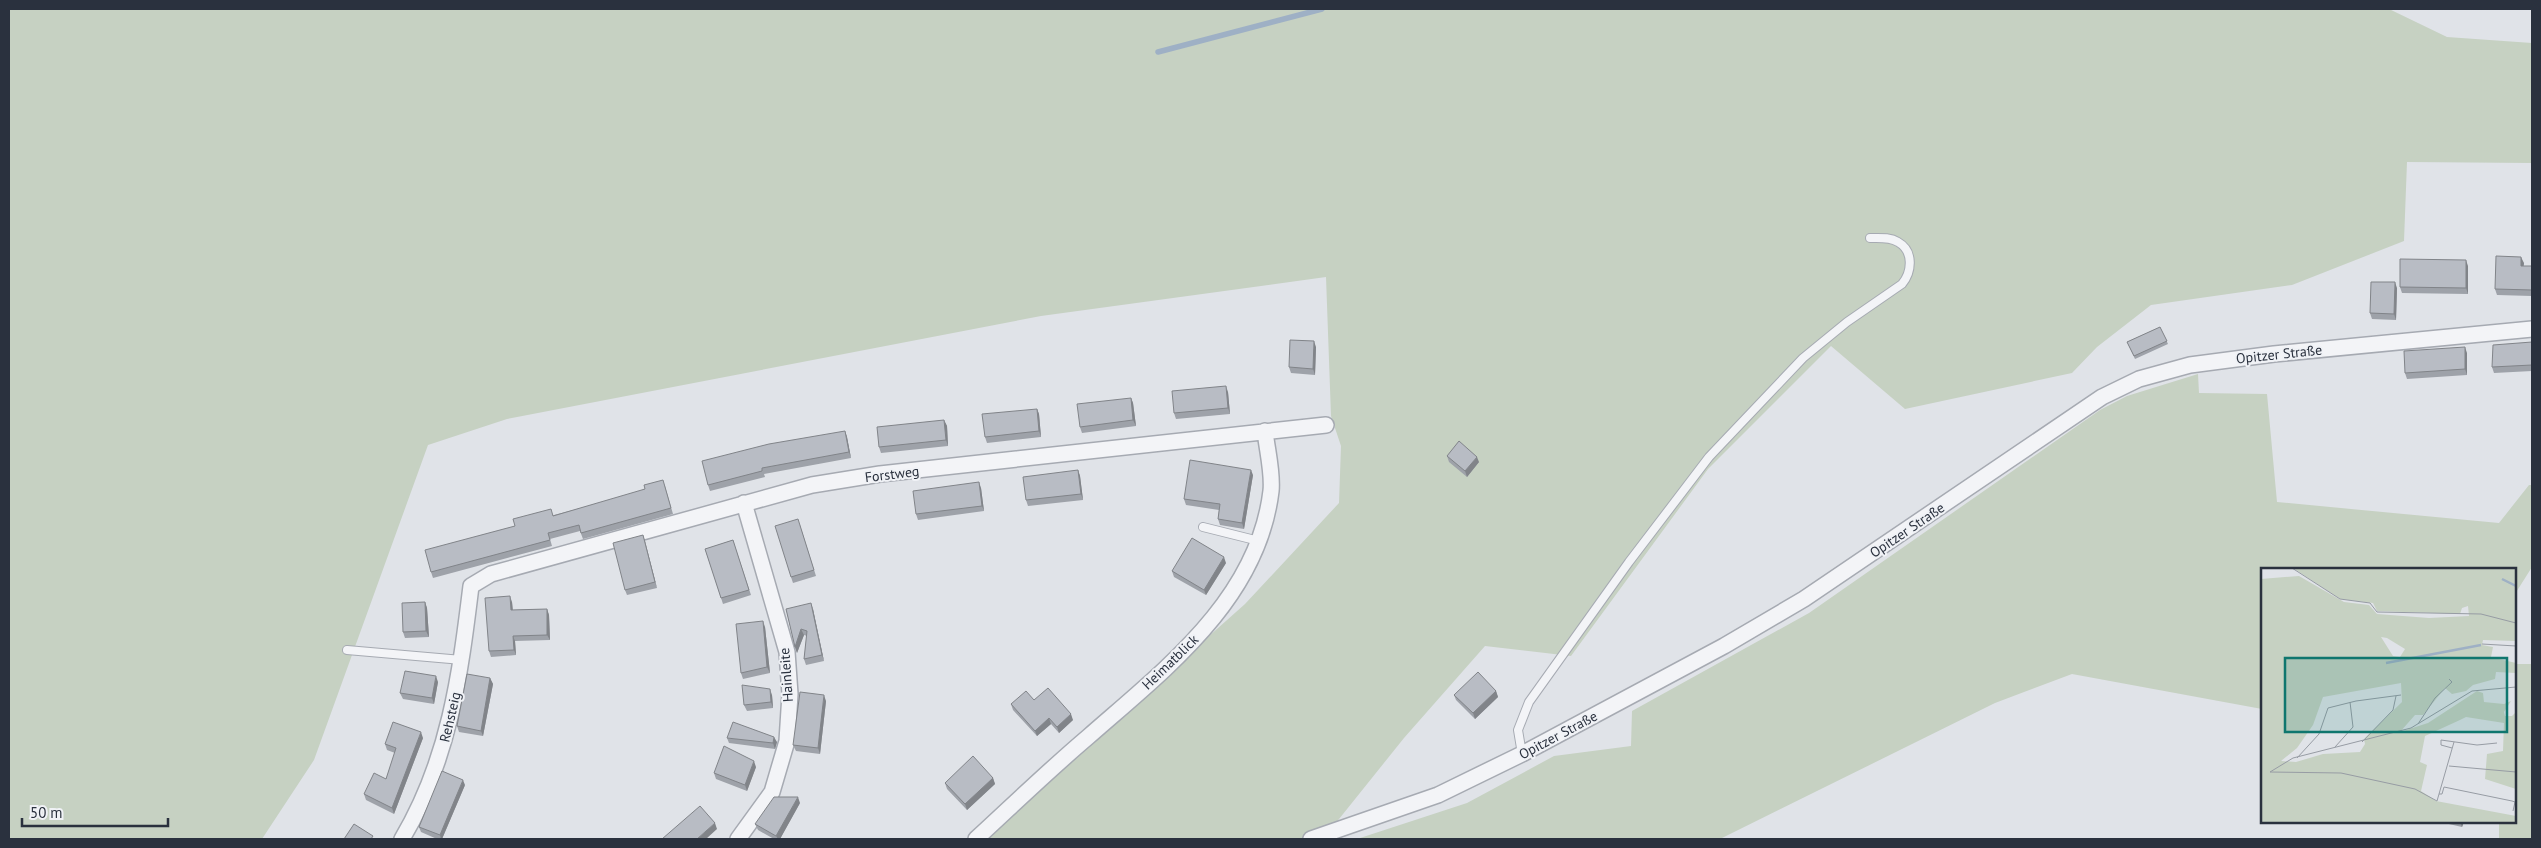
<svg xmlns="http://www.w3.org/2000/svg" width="2541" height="848" font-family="'PT Sans',sans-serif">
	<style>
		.green { fill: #c6d1c2 }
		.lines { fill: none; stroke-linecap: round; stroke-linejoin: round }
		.stream { stroke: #9eb0c5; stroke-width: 5.5 }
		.service-casing { stroke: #a6aab2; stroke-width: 10 }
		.minor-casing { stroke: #a6aab2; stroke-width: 18 }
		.service { stroke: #f3f4f7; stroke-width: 8 }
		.minor { stroke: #f3f4f7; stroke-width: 15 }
		.wall { fill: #9ea2a9 }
		.shaded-wall { fill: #818489 }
		.building { fill: #b8bcc4; stroke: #818489 }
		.labels { text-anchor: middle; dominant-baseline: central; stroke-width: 4; stroke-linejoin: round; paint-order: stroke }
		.street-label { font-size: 14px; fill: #2a313e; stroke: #f0f2f6 }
		.inset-river { fill: none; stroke: #9eb0c5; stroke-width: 2.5 }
		.inset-road { fill: none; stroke: #979ca4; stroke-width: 1 }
		.view { fill: #0f766e; fill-opacity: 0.15; stroke: #0f766e; stroke-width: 2.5 }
		.inset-edge { fill: none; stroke: #2a313e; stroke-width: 2.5 }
	</style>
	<rect width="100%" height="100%" fill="#e0e3e8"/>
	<path class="green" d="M9,9H2389L2447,37L2532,43V163L2407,162L2404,241L2292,285L2151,305L2097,347L2072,373L1905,409L1831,346L1708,469L1571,656L1485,646L1404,738L1323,839H986L1052,776L1245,604L1339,503L1341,446L1331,416L1326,277L1041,316L507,419L428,445L314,760L262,839H9Z
		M2198,374L2199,393L2267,394L2277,502L2499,523L2529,485H2532V567L2515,594V569H2262V709L2072,674L1995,703L1720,839H1357L1467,803L1554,756L1631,746L1632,711L1809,613L2100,410L2127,396Z
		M2515,664H2532V839H2499V822H2515Z"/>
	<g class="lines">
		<path class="stream" d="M1158,52L1322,9"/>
		<defs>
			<path id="service" d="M1203,527L1259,541
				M347,650L462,660
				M1522,754L1518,730L1529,702L1629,562L1709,457L1803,358L1847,322L1902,284C1912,272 1914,251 1898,242C1890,237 1880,238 1870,238"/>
			<path id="minor" d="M402,839C449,760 460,676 471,586L491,574L812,485L880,474L1326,425
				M738,839L772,792L787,741L790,694L787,652L744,503
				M976,839C1013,805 1049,770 1088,737C1164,670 1258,600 1271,491C1273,473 1267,450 1265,431
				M1311,839L1438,795L1522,754L1724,646L1804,599L2102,397L2139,379L2190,365L2274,354L2532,329"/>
		</defs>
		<use href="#service" class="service-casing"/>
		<use href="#minor" class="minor-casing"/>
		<use href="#service" class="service"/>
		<use href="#minor" class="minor"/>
	</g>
	<path class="wall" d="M2524,263L2523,266H2532V296L2497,295L2495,289Z
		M2468,266V294L2402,293L2400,287Z
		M2397,288L2396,320L2372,319L2370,313Z
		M2160,327L2168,344L2135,359L2127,342Z
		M2532,342V371L2494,373L2492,367Z
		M1316,347L1315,375L1291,373L1289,367Z
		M2467,353V375L2407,379L2405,373Z
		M1228,392L1230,414L1176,419L1174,413Z
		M1131,398L1133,403L1136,426L1082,433L1080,427Z
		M1037,409L1039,414L1041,437L987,443L985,437Z
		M944,420L947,426L948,446L881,453L879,447Z
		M845,431L847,437L851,458L764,474L765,477L710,491L708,485Z
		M1447,456L1479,462L1467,477L1449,462Z
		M1078,470L1080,476L1083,500L1028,506L1026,500Z
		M1253,475L1244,529L1220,525L1218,519L1219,510L1186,505L1184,499Z
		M665,486L673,514L583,539L580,531L550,539L552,546L433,578L431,572L554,515Z
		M981,488L984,511L918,520L916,514Z
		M800,525L816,576L793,583L791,577Z
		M643,535L657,588L627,595L625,590Z
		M733,540L751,595L723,604L705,549Z
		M1226,563L1206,595L1174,577L1172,571Z
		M425,602L427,608L429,637L405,638L403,632Z
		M512,602L513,610L547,609L549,615L550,640L515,641L516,655L491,657L489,651Z
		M786,609H813L824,661L806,665L804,659L807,636L804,635L797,653L795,647Z
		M765,627L770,673L743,679L741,673Z
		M490,678L493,684L483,736L459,732L457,726Z
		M438,682L434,704L403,699L400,693Z
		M1496,691L1498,697L1475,719L1456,700L1454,695Z
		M772,695L773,708L747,711L744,705Z
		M1034,700L1073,720L1059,733L1051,724L1037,736L1013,710L1011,704Z
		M826,701L820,754L796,751L793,745Z
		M423,738L394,814L366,800L364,794L386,779L395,753L387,750L385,744Z
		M727,738L777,742L775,749L729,743Z
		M756,767L747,791L716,779L714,773Z
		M993,778L995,784L967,810L947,789L945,783Z
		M465,785L442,839H437L421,832L419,827Z
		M800,803L780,839H774L758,830L755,824Z
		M2440,822H2464L2462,827Z"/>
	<path class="shaded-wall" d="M2521,257L2524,263L2523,272L2521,266Z
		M2466,260L2468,266V294L2466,288Z
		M2395,282L2397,288L2396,320L2394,314Z
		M1314,341L1316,347L1315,375L1313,369Z
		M2465,347L2467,353V375L2465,369Z
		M1226,386L1228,392L1230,414L1228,408Z
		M1131,398L1133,403L1136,426L1133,420Z
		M1037,409L1039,414L1041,437L1039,431Z
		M944,420L947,426L948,446L946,440Z
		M845,431L847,437L851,458L849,452Z
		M1477,457L1479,462L1467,477L1465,471Z
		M1078,470L1080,476L1083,500L1081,494Z
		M1251,470L1253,475L1244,529L1242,523Z
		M979,482L981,488L984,511L982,506Z
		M643,535L645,541L657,588L655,582Z
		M1224,557L1226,563L1206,595L1204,590Z
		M510,596L512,602L513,616L511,610Z
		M425,602L427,608L429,637L426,631Z
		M811,603L813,609L824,661L822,655Z
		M547,609L549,615L550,640L547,635Z
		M763,621L765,627L770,673L767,667Z
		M801,629L804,635L797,653L795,647Z
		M513,636L515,641L516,655L514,650Z
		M436,676L438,682L434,704L432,698Z
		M490,678L493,684L483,736L481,731Z
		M770,689L772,695L773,708L771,702Z
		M1496,691L1498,697L1475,719L1473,713Z
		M824,695L826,701L820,754L818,748Z
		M1071,714L1073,720L1059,733L1057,727Z
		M1049,718L1051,724L1037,736L1035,731Z
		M421,732L423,738L394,814L392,808Z
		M774,737L777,742L775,749L773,743Z
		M754,761L756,767L747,791L745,785Z
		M993,778L995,784L967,810L965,804Z
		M463,780L465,785L442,839H441L440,835Z
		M798,797L800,803L780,839H778L776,836Z
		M2460,822H2464L2462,827Z
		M715,823L717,829L706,839H697Z"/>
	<path class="building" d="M2496,256L2521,257V266H2532V290L2495,289Z
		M2400,259L2466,260V288L2400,287Z
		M2371,282H2395L2394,314L2370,313Z
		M2160,327L2167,341L2134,356L2127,342Z
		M1290,340L1314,341L1313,369L1289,367Z
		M2532,342V365L2492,367L2493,345Z
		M2465,347V369L2405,373L2404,351Z
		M1226,386L1228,408L1174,413L1172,391Z
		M1131,398L1133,420L1080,427L1077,404Z
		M1037,409L1039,431L985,437L982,414Z
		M944,420L946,440L879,447L877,427Z
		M845,431L849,452L762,468V471L708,485L702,461L769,444Z
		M1459,441L1477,457L1465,471L1447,456Z
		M1190,460L1251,470L1242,523L1218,519L1220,504L1184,499Z
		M1078,470L1081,494L1026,500L1023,477Z
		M663,480L671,508L581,533L579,525L548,533L550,540L431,572L425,550L515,526L513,519L551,509L553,516L645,489L644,485Z
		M979,482L982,506L916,514L913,491Z
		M798,519L814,570L791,577L775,526Z
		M643,535L655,582L625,590L613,543Z
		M1192,538L1224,557L1204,590L1172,571Z
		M733,540L749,590L721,598L705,549Z
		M510,596L511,610L547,609V635L513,636L514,650L489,651L485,598Z
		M425,602L426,631L403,632L402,603Z
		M811,603L822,655L804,659L807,631L801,629L795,647L786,609Z
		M763,621L767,667L741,673L736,624Z
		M405,671L436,676L432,698L400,693Z
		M1478,672L1496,691L1473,713L1454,695Z
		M467,674L490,678L481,731L457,726Z
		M742,685L770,689L771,702L744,705Z
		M1048,688L1071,714L1057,727L1049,718L1035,731L1011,704L1026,691L1034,700Z
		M800,692L824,695L818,748L793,745Z
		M393,722L421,732L392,808L364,794L374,773L386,779L396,748L385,744Z
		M733,722L774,737L773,743L727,738Z
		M724,746L754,761L745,785L714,773Z
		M973,756L993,778L965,804L945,783Z
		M442,771L463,780L440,835L419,827Z
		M774,797H798L776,836L755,824Z
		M700,806L715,823L697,839H662Z
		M354,824L373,836L371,839H344Z"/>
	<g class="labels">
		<g class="street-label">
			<text transform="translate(2279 354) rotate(-6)">Opitzer Straße</text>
			<text transform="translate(892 474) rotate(-7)">Forstweg</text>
			<text transform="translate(1907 530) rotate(-34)">Opitzer Straße</text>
			<text transform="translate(1170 662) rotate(-44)">Heimatblick</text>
			<text transform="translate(786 675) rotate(-94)">Hainleite</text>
			<text transform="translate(450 717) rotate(-77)">Rehsteig</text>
			<text transform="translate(1558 735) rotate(-28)">Opitzer Straße</text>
		</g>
	</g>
	<g transform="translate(2261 568)">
		<rect width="255" height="255" fill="#e0e3e8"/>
		<path d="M32,0H255V73L222,72L221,77L232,79L230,89L255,95V105L235,104L234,111L212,117L205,123L191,126L184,120L162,147H154L139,164L167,155L216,123L222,125L223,134L243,136L250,133L243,144L244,148H251L255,144V221L224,211L226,186L242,183L243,155L205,149L199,152L164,168L159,194L166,197L160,223L175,233L255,248V255H0V11L38,8L83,34L108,37L116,46L168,50L208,48L207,38L201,40L199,46L116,43L112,35L79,31ZM120,69L126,70L144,81L139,89L132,88ZM140,115L141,134L103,171L104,176L99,184L62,186L35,194L20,193L36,180L52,157L62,129Z" fill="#c6d1c2" fill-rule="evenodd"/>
		<path class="inset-river" d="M241,11L255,18M125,95L220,77"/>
		<path class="inset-road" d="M31,0L79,31L109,35L116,44L220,46L255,55M221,76L255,78M157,156L174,130L191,114L188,111M101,174L132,142L135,128M74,179L92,159L89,134M191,180L180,177V172L216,177L236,175M36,190L58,166L67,140L95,133L140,127M188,198L255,204M9,204L32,190L150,160L211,123L255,119M9,204L80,205L154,221L176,233L193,174M178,226H181L183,219L251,233L254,234L252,243"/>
		<path class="view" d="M24,90H246V164H24Z"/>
		<rect width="255" height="255" class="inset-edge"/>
	</g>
	<rect width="2541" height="848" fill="none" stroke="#2a313e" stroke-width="20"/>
	<path d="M22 818v8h146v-8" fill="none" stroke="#2a313e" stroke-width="2.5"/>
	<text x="30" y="818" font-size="15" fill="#2a313e" stroke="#f0f2f6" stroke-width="4" paint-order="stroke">50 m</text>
</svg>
